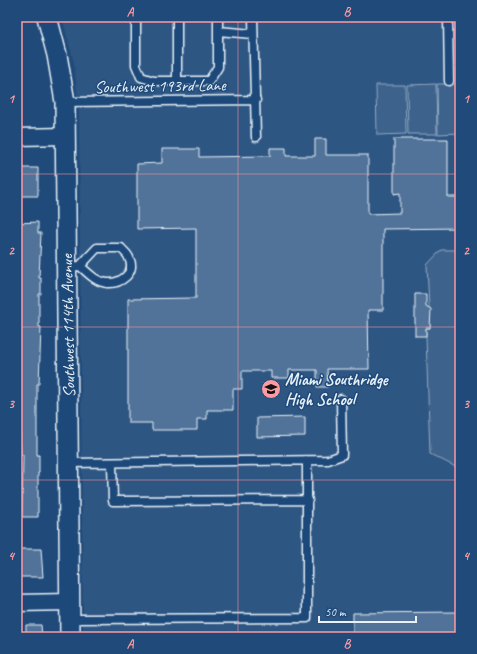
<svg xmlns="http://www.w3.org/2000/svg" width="477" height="654" font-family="Caveat,sans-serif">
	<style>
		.built { fill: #2e5683 }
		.green { fill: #3c628c; stroke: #92aac2 }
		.building { fill: #517399; stroke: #e8f1f8 }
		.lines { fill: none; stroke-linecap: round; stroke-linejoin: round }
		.service-casing { stroke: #e8f1f8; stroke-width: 11 }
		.minor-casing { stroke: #e8f1f8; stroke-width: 19 }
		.tertiary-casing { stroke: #e8f1f8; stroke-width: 22 }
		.service { stroke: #1f4a7a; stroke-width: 8 }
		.minor { stroke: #1f4a7a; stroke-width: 16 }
		.tertiary { stroke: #1f4a7a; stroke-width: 19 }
		.grid { fill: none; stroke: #ff9aa2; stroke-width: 1; stroke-opacity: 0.55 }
		.labels { text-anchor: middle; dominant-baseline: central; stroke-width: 3; stroke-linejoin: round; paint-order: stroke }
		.street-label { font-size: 17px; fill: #e8f1f8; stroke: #1f4a7a }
		.poi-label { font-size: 17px; font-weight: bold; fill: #e8f1f8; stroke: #1f4a7a; text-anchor: start }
		.neatline { fill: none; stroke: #ff9aa2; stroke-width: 1.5 }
		.grid-label { font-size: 13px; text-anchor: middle; font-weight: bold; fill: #ff9aa2 }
	</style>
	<rect width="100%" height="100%" fill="#1f4a7a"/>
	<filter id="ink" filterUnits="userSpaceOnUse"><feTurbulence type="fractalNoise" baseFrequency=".025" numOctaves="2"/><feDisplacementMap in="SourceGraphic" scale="8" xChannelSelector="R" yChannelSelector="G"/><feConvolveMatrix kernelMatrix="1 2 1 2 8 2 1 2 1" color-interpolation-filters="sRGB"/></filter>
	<g filter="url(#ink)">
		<path class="built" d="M62,17H460V637H83L79,111L74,63Z"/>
		<path class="green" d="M436,84L437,134H408L407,85Z
			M437,84H460V133L438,134Z
			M376,85H405L406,134L377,135Z
			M441,250H460V469L430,454L426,336V328H430L427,265Z"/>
		<path class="building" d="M315,139H326V155H368V214L400,213V193L394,194V139H448V197H460V228L383,229V310H368L369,369H327L328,387H317V370H289V378H271V371H242V389H233V410H207V419H197V430H152V423H128V299L196,298V228L137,229V164L162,163V149H199V157L270,156V148H286V156H315Z
			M21,168H38V196H17V180H21Z
			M38,222V233H41L39,278H41V294H39V327H41L39,384H37V455H39V473H38V517H22L23,455H21L20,431H17V415H21L20,384H17V223Z
			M415,294H426V306L431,309L430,328H426V336H415Z
			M305,417V436L257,437V418Z
			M17,549H41L43,577H17Z
			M459,612V637H353V613Z
			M26,625H41L42,637H26Z"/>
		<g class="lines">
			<defs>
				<path id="service" d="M136,17V65L141,77L154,81H209L218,67V31L253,34
					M177,17V81
					M218,17V31
					M253,17L256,137
					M448,17L449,81
					M65,102L256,100
					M67,267L80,266C88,273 96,282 107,283C120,284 137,273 129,258C128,254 123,251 121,248H97L80,266
					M69,463L328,460L342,455L341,399
					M112,463L113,501L308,500
					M70,619L307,618V461"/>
				<path id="minor" d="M17,137L66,136
					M17,603L70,602"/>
				<path id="tertiary" d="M47,17L57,55L65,102L70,637"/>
			</defs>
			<use href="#service" class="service-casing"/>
			<use href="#minor" class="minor-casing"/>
			<use href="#tertiary" class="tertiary-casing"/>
			<use href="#service" class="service"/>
			<use href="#minor" class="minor"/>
			<use href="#tertiary" class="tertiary"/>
		</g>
	</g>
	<path class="grid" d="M238,17V637M17,174H460M17,327H460M17,480H460"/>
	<defs>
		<symbol id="school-disc" viewBox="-11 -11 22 22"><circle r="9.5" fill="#ff9aa2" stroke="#1f4a7a"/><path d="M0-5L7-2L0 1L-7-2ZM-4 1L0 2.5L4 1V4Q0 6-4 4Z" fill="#111"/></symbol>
	</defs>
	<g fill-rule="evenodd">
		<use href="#school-disc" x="260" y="378" width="22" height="22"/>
	</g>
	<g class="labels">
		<g class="street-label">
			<text transform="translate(160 86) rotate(-1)">Southwest 193rd Lane</text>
			<text transform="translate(68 326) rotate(-91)">Southwest 114th Avenue</text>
		</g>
		<g class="poi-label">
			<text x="285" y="379">Miami Southridge<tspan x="285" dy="20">High School</tspan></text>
		</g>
	</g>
	<rect width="477" height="654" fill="none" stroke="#1f4a7a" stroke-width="44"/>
	<path d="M319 616v6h97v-6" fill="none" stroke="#e8f1f8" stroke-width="2"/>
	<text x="325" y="616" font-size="12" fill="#e8f1f8" stroke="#1f4a7a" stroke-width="3" paint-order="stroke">50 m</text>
	<rect x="22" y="22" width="433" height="610" class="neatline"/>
	<g class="grid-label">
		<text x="130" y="16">A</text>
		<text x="347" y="16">B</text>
		<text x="11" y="103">1</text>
		<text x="466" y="103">1</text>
		<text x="11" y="255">2</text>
		<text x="466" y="255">2</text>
		<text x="11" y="408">3</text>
		<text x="466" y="408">3</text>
		<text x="11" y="560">4</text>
		<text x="466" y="560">4</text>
		<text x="130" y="648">A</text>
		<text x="347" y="648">B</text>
	</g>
</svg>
